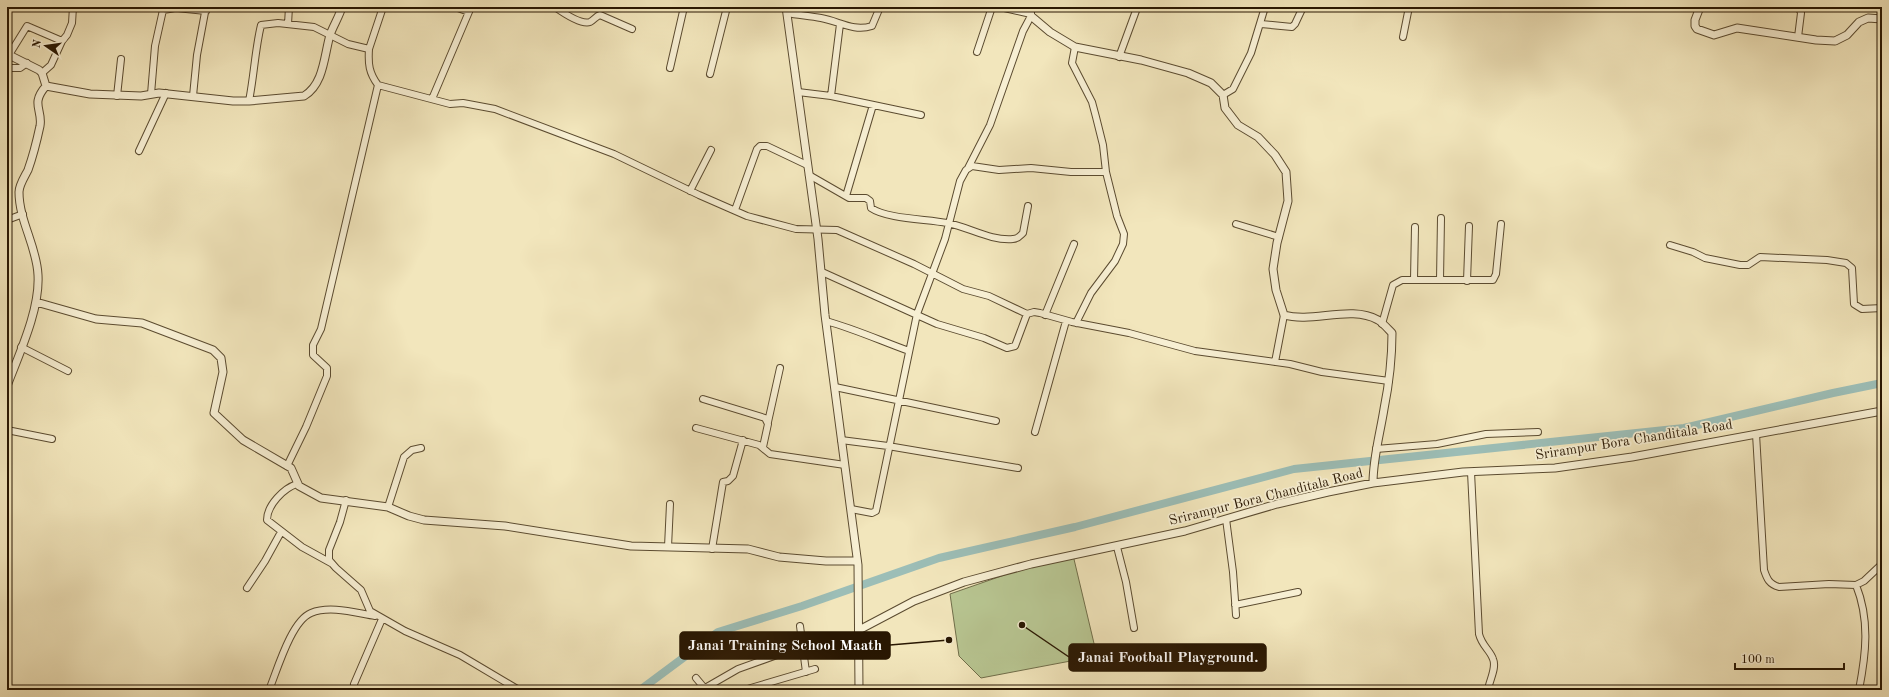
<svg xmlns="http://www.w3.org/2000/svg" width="1889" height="697" font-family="'Old Standard TT',serif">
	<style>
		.green { fill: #b8c692; stroke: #706e4a }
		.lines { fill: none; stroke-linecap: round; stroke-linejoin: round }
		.canal { stroke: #9cbeb7; stroke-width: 8 }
		.minor-casing { stroke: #5b4b30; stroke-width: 8 }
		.tertiary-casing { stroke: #5b4b30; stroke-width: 9 }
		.minor { stroke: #f7efd3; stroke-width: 6 }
		.tertiary { stroke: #f7efd3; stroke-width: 7 }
		.labels { text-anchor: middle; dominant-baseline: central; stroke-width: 3.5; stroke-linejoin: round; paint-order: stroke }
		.street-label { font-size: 14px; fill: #291702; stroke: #f7efd3 }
		.leader { fill: none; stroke: #291702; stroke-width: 1.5 }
		.callout-dot { fill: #291702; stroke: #f7efd3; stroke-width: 1.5 }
		.callout { fill: #291702; stroke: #291702; stroke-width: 1.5 }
		.callout-label { font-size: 15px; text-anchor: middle; font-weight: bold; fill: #fff }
	</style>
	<rect width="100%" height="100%" fill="#f2e6bc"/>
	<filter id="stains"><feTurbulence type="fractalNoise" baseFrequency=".005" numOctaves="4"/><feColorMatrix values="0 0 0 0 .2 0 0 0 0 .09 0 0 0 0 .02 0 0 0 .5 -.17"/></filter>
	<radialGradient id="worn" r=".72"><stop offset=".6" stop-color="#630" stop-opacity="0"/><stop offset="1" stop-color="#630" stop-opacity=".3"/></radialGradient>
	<path class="green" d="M1073,555L1097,656L981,678L959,656L950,594L1030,566Z"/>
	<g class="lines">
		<path class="canal" d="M640,690L718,632L802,606L939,558L1075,527L1294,469L1684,428L1833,393L1882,383"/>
		<defs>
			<path id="minor" d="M455,7L469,12
				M555,7C562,12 581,25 590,22C594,20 596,16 600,15L632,29
				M1000,7L1031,14
				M1796,7L1800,10L1801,13L1798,37
				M787,13C798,15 810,16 821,18C839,21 853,32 872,26L880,7
				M288,24L289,7
				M1261,24L1292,27L1295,24L1303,7
				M1403,37L1409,7
				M1075,47L1072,63L1092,102L1096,117L1103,145L1106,172L1117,216L1124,234L1123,244L1115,261L1091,293L1076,323
				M369,49L383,7
				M977,52L992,7
				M9,55L27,26L62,41
				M1119,57L1137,8
				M7,68H20L27,63
				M670,68L684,7
				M42,73L51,65L62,41L67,35L72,23L73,7
				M710,74L727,7
				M798,92L831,96L921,115
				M151,94L155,46L163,10L176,8L206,11
				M1223,95L1233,89L1251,53L1265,7
				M117,96L121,59
				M193,96L197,55L206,7
				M831,96L840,24
				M432,99L471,7
				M249,101C254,76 255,50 261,25L278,23L314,27L348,44L369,49C368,64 369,73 378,85L450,104L463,103L495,109L614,154L699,195L747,216L796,229L837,230L914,264L963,289L989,296L1027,314
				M139,151L166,93
				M968,168L990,125L1023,31L1031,16
				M809,175L849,198H866L870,201L871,208C887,219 927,219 947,223C969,227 990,241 1013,239C1018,239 1020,236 1023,233L1028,206
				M690,191L711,150
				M846,196L873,105
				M735,210L757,149L760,146H767L807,165
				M7,220L23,214
				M1236,224L1279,237
				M1670,245L1693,252L1705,258L1740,265H1748L1760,257L1827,260L1846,263L1852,268L1854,304L1862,309L1882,308
				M822,272L937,324L984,338L1007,348L1015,346L1027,314L1034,312L1040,313L1072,322L1129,333L1195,351L1290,364L1322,372L1389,381
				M1414,280L1415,227
				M1440,280L1441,218
				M1467,281L1469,226
				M1045,315L1074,244
				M826,321C855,329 881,341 909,351
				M1382,324L1393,285L1402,280H1493L1496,274L1501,224
				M21,347L68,371
				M1275,362L1284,315
				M835,387L996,421
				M703,399L765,418L768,424L763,447
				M768,422L780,368
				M696,428L759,445L770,454L845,465
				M7,430L52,439
				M1035,432L1066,321
				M1756,434L1764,570C1767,579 1769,584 1779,587L1829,584L1856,585L1864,581L1882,564
				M841,440L888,446L1018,468
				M1376,449L1437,444L1486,434L1538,432
				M287,466L306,427L327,376V368L313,355V345L321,329L378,85
				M1471,472L1479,634C1482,646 1490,650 1493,659C1497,668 1489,681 1488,690
				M297,484C284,488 267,505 267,520L302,547L331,563
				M346,500L340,522L329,550V560L336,568L361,590L370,611L405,631L460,655L519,690
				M388,507L404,457L412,450L421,448
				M851,509L872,513L876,511L917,314L945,239L960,181L966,170L972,166L999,170L1031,168L1071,172H1106
				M1226,519L1233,572L1236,615
				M668,547L670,504
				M1117,547L1126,582L1134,628
				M712,549L723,482L728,481L733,476L743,440
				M1856,585C1870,620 1866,654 1859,690
				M247,588L265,561L281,532
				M1235,605L1298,592
				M800,626L806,672
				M696,678L706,690
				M354,684L382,619
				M705,688L738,669L802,646
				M269,690C277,671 291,621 311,613C330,605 356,613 375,616
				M744,690L815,669"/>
			<path id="tertiary" d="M786,7L818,239L825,315L858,565L859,690
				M1029,7L1031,16L1050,32L1075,47L1141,60L1188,73L1211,83L1223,95L1225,108L1238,125L1258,137L1275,155L1286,172L1288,201L1277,243L1273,269L1276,290L1284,315C1313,323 1351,305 1378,320C1383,323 1388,329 1392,333C1392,358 1389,384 1384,409C1380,434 1373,458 1373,483
				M1700,7L1695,20V26L1697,29L1714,35L1737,28L1816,40L1835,41L1847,35L1859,22L1868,18L1882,19
				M7,54L39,70L42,73L46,86
				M36,302L96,319L142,323L213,350L221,358L223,372L214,413L243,440L291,468L299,486L321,498L388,507L409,516L424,520L505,526L631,546L748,549L779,557L826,561H857
				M7,386C19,354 40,310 38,275C37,247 19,221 19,192C19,185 25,176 28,170C33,156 37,140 40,126C43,110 30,104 46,86L90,94L141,96L159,93L233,101H249L304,96C324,84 324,56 330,35C333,26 339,17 342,7
				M859,630L914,601L964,582L1031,564L1185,531L1277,504L1328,492L1373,483L1463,472L1555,468L1632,457L1882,411"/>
		</defs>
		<use href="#minor" class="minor-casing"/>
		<use href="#tertiary" class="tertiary-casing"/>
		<use href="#minor" class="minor"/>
		<use href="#tertiary" class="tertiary"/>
	</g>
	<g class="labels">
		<g class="street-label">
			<text transform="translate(1634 440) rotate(-9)">Srirampur Bora Chanditala Road</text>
			<text transform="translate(1266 497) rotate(-14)">Srirampur Bora Chanditala Road</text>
		</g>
	</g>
	<path class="leader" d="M949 640L890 645M1022 625L1069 657"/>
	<g class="callout-dot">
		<circle cx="949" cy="640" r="4"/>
		<circle cx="1022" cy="625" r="4"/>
	</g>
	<g class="callout">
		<rect x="680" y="632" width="210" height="27" rx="4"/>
		<rect x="1069" y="644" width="197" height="27" rx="4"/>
	</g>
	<g class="callout-label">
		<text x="785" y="650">Janai Training School Maath</text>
		<text x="1168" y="662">Janai Football Playground.</text>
	</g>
	<rect width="1889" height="697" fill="none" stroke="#f2e6bc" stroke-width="24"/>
	<rect x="8" y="8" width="1873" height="681" fill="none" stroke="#291702" stroke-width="2"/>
	<rect x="12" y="12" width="1865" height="673" fill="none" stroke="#291702"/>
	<g transform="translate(46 46) rotate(283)" stroke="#f7efd3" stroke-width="3" paint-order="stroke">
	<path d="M0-3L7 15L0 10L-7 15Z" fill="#291702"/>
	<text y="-6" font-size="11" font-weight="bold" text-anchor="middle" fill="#291702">N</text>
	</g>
	<path d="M1735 663v6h109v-6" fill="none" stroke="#291702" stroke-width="2"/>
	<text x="1741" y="663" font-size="12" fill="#291702" stroke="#f7efd3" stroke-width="3" paint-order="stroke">100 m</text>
	<rect width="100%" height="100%" filter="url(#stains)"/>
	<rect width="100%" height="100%" fill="url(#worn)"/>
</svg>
